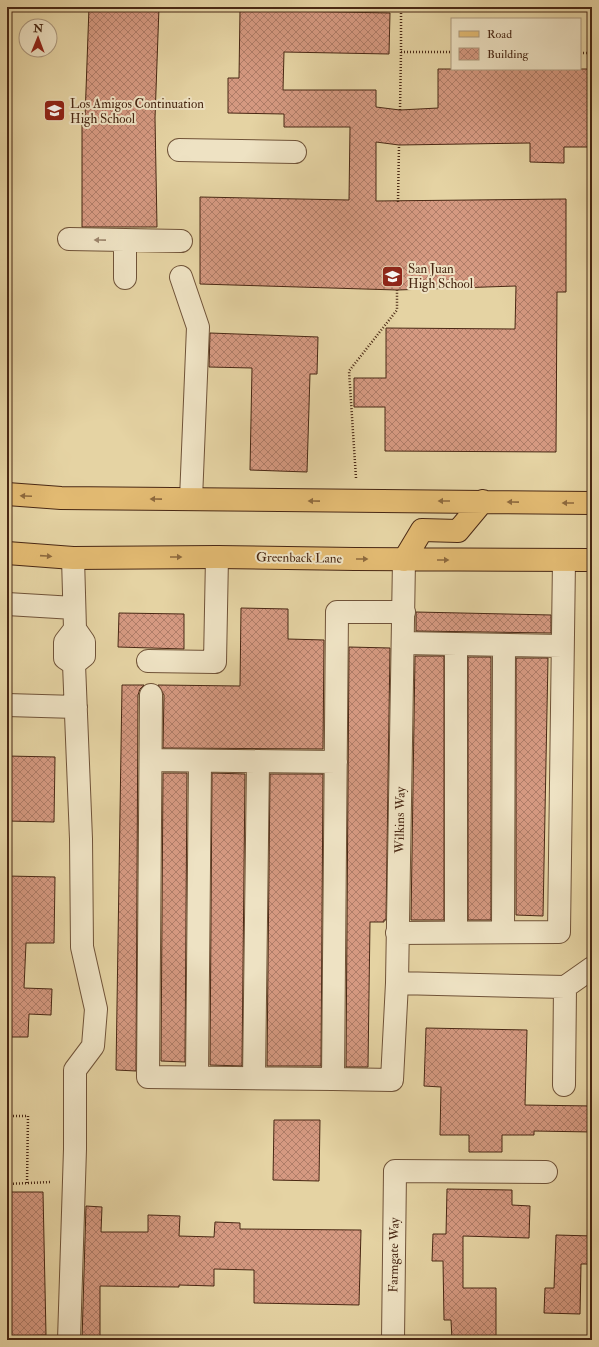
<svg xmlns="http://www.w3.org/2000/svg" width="599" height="1347" font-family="'IM FELL Double Pica',serif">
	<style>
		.building { fill: url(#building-cross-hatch); stroke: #492814 }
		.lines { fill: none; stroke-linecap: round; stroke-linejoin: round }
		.minor-casing { stroke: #705338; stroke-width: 24 }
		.major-casing { stroke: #492814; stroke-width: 24 }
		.path { stroke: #492814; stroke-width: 2.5; stroke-dasharray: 1 2; stroke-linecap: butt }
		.minor { stroke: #eee2c3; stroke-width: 22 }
		.major { stroke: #e2ba72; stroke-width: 22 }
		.oneway { fill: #9c856c }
		.oneway2 { fill: #8e6a3e }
		.labels { text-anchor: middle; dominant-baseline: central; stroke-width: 4; stroke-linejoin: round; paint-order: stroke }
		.poi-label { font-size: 13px; fill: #492814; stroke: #eee2c3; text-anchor: start }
		.street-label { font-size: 13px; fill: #492814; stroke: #eee2c3 }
	</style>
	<defs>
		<pattern id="building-cross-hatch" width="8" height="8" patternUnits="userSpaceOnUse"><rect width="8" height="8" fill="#d59981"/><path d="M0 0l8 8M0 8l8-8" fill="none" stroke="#af7d68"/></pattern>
	</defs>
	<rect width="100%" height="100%" fill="#e5d3a3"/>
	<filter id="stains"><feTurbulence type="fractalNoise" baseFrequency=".005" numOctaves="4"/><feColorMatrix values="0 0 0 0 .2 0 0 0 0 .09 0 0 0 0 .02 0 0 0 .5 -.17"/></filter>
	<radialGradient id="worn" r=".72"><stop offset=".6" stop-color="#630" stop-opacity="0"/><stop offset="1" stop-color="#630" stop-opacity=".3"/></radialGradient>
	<path class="building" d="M89,7H159L155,118L157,227H82V118H85Z
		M240,10L390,13L389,54L284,52L283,90H376V107L400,110L438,108V69H590L592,147H564V163L530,162V143L399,145L376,142V201L566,199V292H557L556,452L385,451V407H354V378H386V328L515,329L516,286L397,290L200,284V197L349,200L350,127H284V114L228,113V78H239Z
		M210,333L318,337L317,374H310L307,472L250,470L252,368L209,367Z
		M241,608L288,609V639L324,640L323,749L163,748L164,695L158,685L240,686Z
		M416,612L551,615V633L416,631Z
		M119,613L184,614V649L118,647Z
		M349,647L390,648L386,920H384V922H370L368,1067H346Z
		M415,656H444V920H411Z
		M468,657H491V920H468Z
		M516,658H548L543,916L516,915Z
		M122,685H144L140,689L138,695L136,1071L116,1070Z
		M7,756L55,757L54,822L7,821Z
		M163,773H187L185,1062L161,1061Z
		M212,773L245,774L242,1066L210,1065Z
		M270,774H323L321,1066H267Z
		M7,876L55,877L54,943H26L24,988L52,989L51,1015L29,1014L28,1037H7Z
		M426,1028L527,1030L525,1105L592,1106V1132L534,1131V1135H502V1152H469V1135H440L441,1087L424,1086Z
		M274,1120H320L319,1181L273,1180Z
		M447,1189L512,1190V1205L530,1206L529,1238L463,1236V1288H496V1340H452L451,1320H444L443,1261H432L433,1234H446Z
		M7,1192H43L46,1335L7,1336Z
		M86,1206L102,1207L101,1232H148V1215L180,1216L179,1236L214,1237L215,1222L240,1223V1229L361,1230L359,1305L254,1303V1270L214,1269V1286L179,1285V1287L100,1286V1340H82Z
		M556,1235L592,1236V1264H581L580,1314L544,1313L545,1288H554Z"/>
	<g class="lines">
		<defs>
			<path id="minor" d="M179,150L295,152
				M69,239L181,241
				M181,277L198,327L191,499
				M125,278V240
				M7,604L74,608
				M403,643L562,646
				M148,661L215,662L217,557
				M74,664L65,658V642L75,629
				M151,695L148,1077L333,1079L337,612H404
				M7,705L76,707
				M151,760L336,762
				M456,932V644
				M503,932L504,645
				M397,933L559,932L564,560
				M397,983L565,987L592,968
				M197,1077L200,761
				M254,1078L258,761
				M333,1079L392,1080L397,983L404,560
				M564,1085L565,987
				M69,1340L75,1149V1070L93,1046L96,1009L82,947L81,839L74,664L84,656V642L75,629L73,558
				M393,1340L395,1171L546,1172"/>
			<path id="major" d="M7,494L61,498L592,503
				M7,553L73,558L217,557L355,559L592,560
				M404,560L422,530L458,531L483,501"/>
		</defs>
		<use href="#minor" class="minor-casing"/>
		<use href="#major" class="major-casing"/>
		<path class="path" d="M401,7V52H452
			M580,53H592
			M400,110L401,52
			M398,202L399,145
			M356,478L349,371L397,310V290
			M7,1116H28L27,1183
			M7,1184L51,1182"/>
		<use href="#minor" class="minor"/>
		<use href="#major" class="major"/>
	</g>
	<defs><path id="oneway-solid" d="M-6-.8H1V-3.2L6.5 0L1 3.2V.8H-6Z"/></defs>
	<use class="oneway" href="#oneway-solid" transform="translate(100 240) rotate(-179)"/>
	<g class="oneway2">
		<use href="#oneway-solid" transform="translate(26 496) rotate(-177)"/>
		<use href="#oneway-solid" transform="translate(156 499) rotate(-179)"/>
		<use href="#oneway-solid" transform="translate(314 501) rotate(-179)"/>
		<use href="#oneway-solid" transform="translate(444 501) rotate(180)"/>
		<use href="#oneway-solid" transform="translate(513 502) rotate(-179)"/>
		<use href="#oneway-solid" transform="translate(568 503) rotate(-180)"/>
		<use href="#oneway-solid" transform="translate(46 556) rotate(4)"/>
		<use href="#oneway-solid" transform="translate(176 557)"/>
		<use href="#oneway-solid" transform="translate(362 559)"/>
		<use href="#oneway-solid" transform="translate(443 560)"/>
	</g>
	<defs>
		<symbol id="school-square" viewBox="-11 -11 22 22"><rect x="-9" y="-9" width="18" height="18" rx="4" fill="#8f2418" stroke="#eee2c3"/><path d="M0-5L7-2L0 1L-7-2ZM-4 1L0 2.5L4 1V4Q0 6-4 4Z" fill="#fff"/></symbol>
	</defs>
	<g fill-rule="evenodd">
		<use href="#school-square" x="42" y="98" width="25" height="25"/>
		<use href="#school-square" x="380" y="264" width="25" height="25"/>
	</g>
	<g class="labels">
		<g class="poi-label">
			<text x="70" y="104">Los Amigos Continuation<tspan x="70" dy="15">High School</tspan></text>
			<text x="408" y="269">San Juan<tspan x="408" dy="15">High School</tspan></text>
		</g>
		<g class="street-label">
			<text transform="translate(299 558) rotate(1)">Greenback Lane</text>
			<text transform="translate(400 820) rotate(-89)">Wilkins Way</text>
			<text transform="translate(394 1255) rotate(-89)">Farmgate Way</text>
		</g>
	</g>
	<rect width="599" height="1347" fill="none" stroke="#e5d3a3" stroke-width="24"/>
	<rect x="8" y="8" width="583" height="1331" fill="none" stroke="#492814" stroke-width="2"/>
	<rect x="12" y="12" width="575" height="1323" fill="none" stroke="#492814"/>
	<rect x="451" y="18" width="130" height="52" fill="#eee2c3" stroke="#ac987d"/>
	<rect x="459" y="31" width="20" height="6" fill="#e2ba72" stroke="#ac987d"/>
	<text x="487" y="38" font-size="12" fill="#492814">Road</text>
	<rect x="459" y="48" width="20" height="12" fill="url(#building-cross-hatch)" stroke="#ac987d"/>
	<text x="487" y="58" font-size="12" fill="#492814">Building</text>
	<g transform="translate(38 38) rotate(1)"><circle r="19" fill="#eee2c3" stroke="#ac987d"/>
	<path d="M0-3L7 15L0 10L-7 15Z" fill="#8f2418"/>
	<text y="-6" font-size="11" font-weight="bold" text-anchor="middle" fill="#492814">N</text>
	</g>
	<rect width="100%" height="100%" filter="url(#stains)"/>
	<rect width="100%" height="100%" fill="url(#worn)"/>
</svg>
